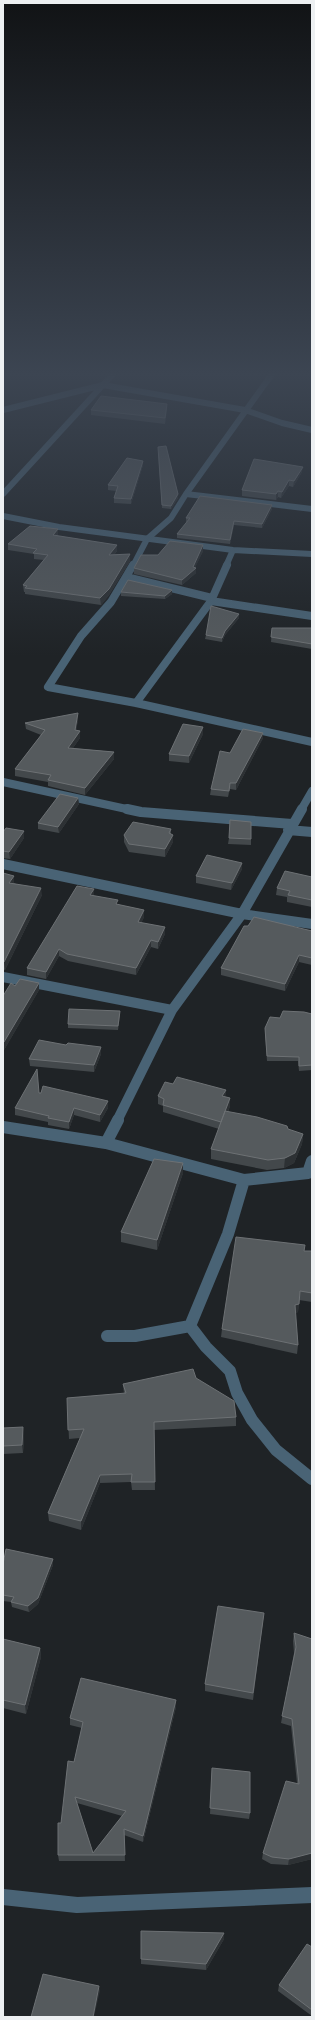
<svg xmlns="http://www.w3.org/2000/svg" width="315" height="2020" font-family="Karla,sans-serif">
	<style>
		.lines { fill: none; stroke-linecap: round; stroke-linejoin: round }
		.minor-far4 { stroke: #496375; stroke-width: 6 }
		.minor-far3 { stroke: #496375; stroke-width: 8 }
		.minor-far2 { stroke: #496375; stroke-width: 10 }
		.minor-far1 { stroke: #496375; stroke-width: 12 }
		.minor { stroke: #496375; stroke-width: 16 }
		.wall { fill: #43484b; fill-rule: evenodd }
		.shaded-wall { fill: #2d3134 }
		.building { fill: #555a5d; stroke: #6d7174; fill-rule: evenodd }
	</style>
	<rect width="100%" height="100%" fill="#1f2326"/>
	<g class="lines">
		<path class="minor-far4" d="M3,410L103,385L245,410L282,423L312,430
			M3,494L113,374
			M186,494L312,509
			M3,516L59,527L233,550L312,554
			M133,566L147,539L171,518L186,494L272,374
			M226,566L233,550"/>
		<path class="minor-far3" d="M133,565L111,602L81,636L48,687L136,703L312,742
			M126,577L212,598
			M211,601L312,616
			M136,703L211,601L227,565
			M3,782L131,810
			M301,810L312,791"/>
		<path class="minor-far2" d="M127,809L141,812L292,824
			M288,830L312,832
			M3,864L242,914L312,924
			M3,977L172,1010
			M117,1121L172,1010L242,914L302,809"/>
		<path class="minor-far1" d="M3,1127L106,1143L244,1180L308,1173
			M106,1143L118,1120
			M308,1173L312,1161
			M190,1326L206,1347L230,1371L237,1393L252,1420L276,1450L312,1479
			M190,1326L228,1234L244,1180
			M107,1336H135L190,1326"/>
		<path class="minor" d="M3,1897L77,1905L312,1895"/>
	</g>
	<path class="wall" d="M167,409L165,424L91,415V410Z
		M158,451L178,494V498L171,509L162,508Z
		M143,465L131,504L114,503V498L116,491L108,490V485Z
		M302,472L293,487L289,486L281,498L278,497L276,500L242,496V490Z
		M272,505V509L262,528L234,525L230,544L177,538V534L187,522H186V518Z
		M58,529V535L57,536L117,545V551L114,555L130,554V561L109,595L101,605L25,594V592H24L23,585L44,560L34,559V554L8,550V544Z
		M203,551L195,567L196,573L182,585L134,574V568L158,555Z
		M121,592L172,594L165,599L121,596Z
		M239,614V618L225,635L222,642L205,639L206,635Z
		M272,628H312V649L271,642Z
		M78,720L76,730L80,731V738L73,748L114,752V759L85,795L48,786V782L15,776V769L41,735L26,729L25,723Z
		M263,733V738L236,790L230,789L228,797L210,795L211,789L230,753Z
		M203,734L189,763L169,761V754Z
		M78,798L79,804L59,833L38,829V823Z
		M171,829V834L173,842L165,857L129,852L124,842V835Z
		M24,831V838L10,859L3,858V832Z
		M229,838L251,839V845L228,844Z
		M242,869L231,890L196,883V876Z
		M3,873L14,876V883L42,895L5,970L3,969Z
		M312,877V907L287,902V897L276,895L277,888Z
		M94,889V896L118,905L144,910V917L141,923L165,927V934L158,949L151,947L136,975L68,961L59,956L46,979L27,975V968Z
		M248,926L312,931V965L299,962L285,991L221,975V968Z
		M39,983V990L4,1050L3,1049V996L15,986Z
		M312,1014V1070L299,1071L298,1061H267L265,1033V1028L280,1018Z
		M120,1015L118,1030L68,1028V1024Z
		M101,1054L94,1072L30,1066L29,1059Z
		M226,1090L225,1097L230,1098V1106L228,1112L303,1134L302,1144L294,1163L284,1168L267,1170L211,1159V1149L219,1129L163,1112V1106L158,1104V1096Z
		M39,1093L108,1108L100,1122L74,1115L69,1129L48,1125V1122L15,1115V1108Z
		M183,1173L157,1250L121,1242V1232Z
		M304,1251H312V1302L299,1300L298,1312L295,1313L298,1345L297,1354L221,1337L222,1329Z
		M196,1378L236,1417V1426L154,1430L155,1490H132L131,1482L100,1483L81,1530L49,1521L48,1513L80,1438L69,1439L67,1398L124,1394L123,1384Z
		M3,1428L24,1435L23,1453L3,1454Z
		M3,1564L53,1565L38,1604L29,1612L12,1607L11,1602L3,1601Z
		M264,1613L253,1700L205,1691V1684Z
		M294,1633L312,1639V1859L288,1865L271,1864L262,1859L263,1853L297,1783L291,1726L281,1723L294,1653L293,1641Z
		M3,1639L40,1648L41,1657L26,1714L3,1708Z
		M176,1707L143,1842L124,1835L125,1861H59L58,1855L61,1823L74,1762L82,1728L70,1725V1718ZM77,1803L122,1816L93,1853Z
		M212,1768L250,1813L249,1819L210,1814Z
		M141,1931L224,1933V1939L206,1970L141,1964Z
		M312,1947V2016L278,1991L279,1985Z"/>
	<path class="shaded-wall" d="M143,461V465L131,504V499Z
		M303,467L302,472L293,487L294,481Z
		M289,480V486L281,498L282,492Z
		M278,491V497L276,500V494Z
		M178,494V498L171,509V506Z
		M272,505V509L262,528V524Z
		M234,521V525L230,544V540Z
		M58,529V535L53,541V535Z
		M117,545V551L109,561V555Z
		M203,545V551L194,570L196,568V573L182,585V580L193,567Z
		M130,554V561L109,595L101,605L100,598Z
		M172,590V594L165,599V596Z
		M239,614V618L225,635L222,642V638L225,631Z
		M78,713V720L75,737V730Z
		M203,727V734L189,763V756Z
		M80,731V738L68,755V748Z
		M263,733V738L236,790V783Z
		M114,752V759L85,795V788Z
		M230,783V789L228,797L229,791Z
		M78,798L79,804L59,833L58,827Z
		M24,831V838L10,859L9,852Z
		M173,835V842L165,857V849Z
		M242,863V869L231,890L232,883Z
		M14,876V883L10,890L9,883Z
		M41,888L42,895L5,970L4,962Z
		M94,889V896L90,895Z
		M144,910V917L138,929V922Z
		M165,927V934L158,949V942Z
		M151,940V947L136,975V968Z
		M59,949V956L46,979V972Z
		M299,955V962L285,991V984Z
		M39,983V990L4,1050V1042Z
		M120,1011V1015L118,1030V1026Z
		M101,1047V1054L94,1072V1065Z
		M226,1090L225,1098L222,1096Z
		M230,1098V1106L221,1129V1122Z
		M108,1101V1108L100,1122V1115Z
		M74,1108V1115L69,1129V1122Z
		M303,1134L302,1144L294,1163L284,1168L285,1158Z
		M183,1163V1173L157,1250V1240Z
		M300,1291L298,1312L294,1314L295,1305Z
		M23,1427L24,1435L23,1453L22,1445Z
		M100,1475V1483L81,1530V1521Z
		M53,1559V1565L38,1604L29,1612L28,1606Z
		M40,1648L41,1657L26,1714L25,1705Z
		M176,1700V1707L143,1842V1836Z
		M312,1853V1859L288,1865L289,1859Z
		M224,1933V1939L206,1970V1964Z
		M99,1986L100,1991L94,2017H93Z"/>
	<path class="building" d="M101,396L167,404L165,418L91,410Z
		M166,446L178,494L171,506L162,505L158,447Z
		M127,458L143,461L131,499L114,498L118,486L108,485Z
		M254,459L303,467L294,481L289,480L282,492L278,491L276,494L242,490Z
		M200,496L272,505L262,524L234,521L230,540L177,534L190,518H186Z
		M30,526L58,529L53,535L117,545L109,555L130,554L109,589L100,598L25,588L27,586L23,585L48,555L33,553L37,549L8,544Z
		M170,541L203,545L193,567L196,568L182,580L134,568L141,555H158Z
		M128,580L172,590L165,596L121,592Z
		M211,606L239,614L225,631L222,638L206,635Z
		M272,628H312V644L271,637Z
		M78,713L75,730L80,731L68,748L114,752L85,788L48,780L51,775L15,769L45,730L25,723Z
		M183,724L203,727L189,756L169,754Z
		M243,729L263,733L236,783H230L229,791L211,789L220,751L230,753Z
		M60,794L78,798L58,827L38,823Z
		M230,820L251,822V839L229,838Z
		M133,822L171,829L169,833L173,835L165,849L129,844L124,835Z
		M6,828L24,831L9,852L3,851V832Z
		M207,855L242,863L232,883L196,876Z
		M285,871L312,877V900L288,895L290,891L277,888Z
		M3,873L14,876L9,883L41,888L4,962H3Z
		M77,886L94,889L90,895L118,900L116,904L144,910L138,922L165,927L158,942L151,940L136,968L67,954L59,949L46,972L27,968Z
		M254,917L312,931V958L299,955L285,984L221,968L244,926H248Z
		M20,979L39,983L4,1042H3V996L11,983L15,986Z
		M69,1009L120,1011L118,1026L68,1024Z
		M283,1011L304,1012L312,1014V1065L299,1066V1057L267,1056L265,1028L270,1017L280,1018Z
		M39,1040L66,1045L68,1043L101,1047L94,1065L29,1059Z
		M37,1069L39,1093H41L43,1086L108,1101L100,1115L74,1108L69,1122L48,1118L49,1116L15,1108Z
		M177,1077L226,1090L222,1096L230,1098L221,1122L163,1105L164,1099L158,1096L165,1082L173,1084Z
		M225,1111L257,1117L287,1126L288,1129L303,1134L295,1153L285,1158L268,1160L211,1149Z
		M154,1159L183,1163L157,1240L121,1232Z
		M236,1237L305,1245L304,1251H312V1293L300,1291L299,1304L295,1305L298,1345L222,1329Z
		M193,1369L196,1378L234,1401L236,1417L154,1422L155,1482H131L132,1474L100,1475L81,1521L48,1513L84,1429L68,1430L67,1398L126,1393L123,1384Z
		M23,1427L22,1445L3,1446V1428Z
		M6,1549L53,1559L38,1598L28,1606L11,1602L14,1597L3,1595V1564Z
		M218,1606L264,1613L253,1693L205,1684Z
		M294,1633L312,1639V1853L289,1859L272,1857L263,1853L286,1781L299,1784L292,1719L282,1716L296,1647Z
		M3,1639L40,1648L25,1705L3,1700Z
		M81,1678L176,1700L143,1836L124,1829L125,1855H58V1823H61L68,1761L74,1762L83,1722L70,1718ZM75,1797L126,1811L93,1853Z
		M212,1768L250,1772V1813L210,1808Z
		M141,1931L224,1933L206,1964L141,1959Z
		M307,1944L312,1947V2010L279,1985Z
		M43,1974L99,1986L93,2017H31Z"/>
	<linearGradient id="sky" x2="0" y2="1"><stop stop-color="#111315"/><stop offset="0.57" stop-color="#3c4552"/><stop offset="1" stop-color="#3c4552" stop-opacity="0"/></linearGradient>
	<rect width="315" height="656" fill="url(#sky)"/>
	<rect width="315" height="2020" fill="none" stroke="#edf0f2" stroke-width="8"/>
</svg>
